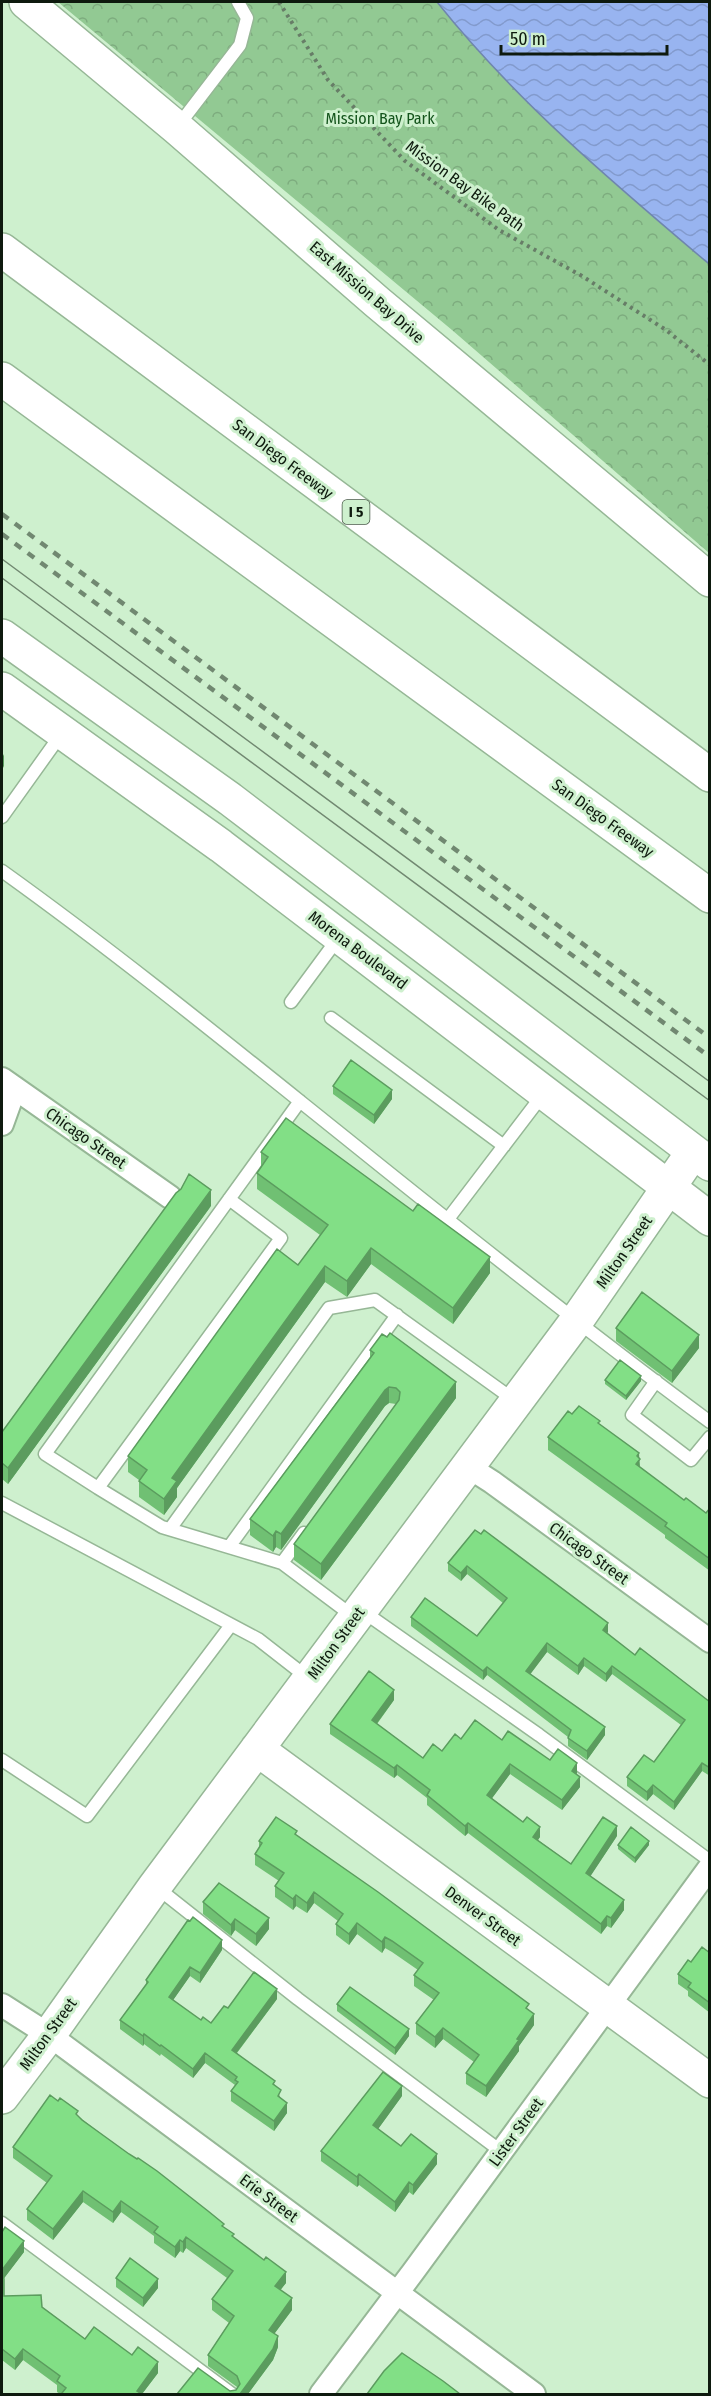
<svg xmlns="http://www.w3.org/2000/svg" width="711" height="2396" font-family="'Fira Sans Condensed',sans-serif">
	<style>
		.park { fill: url(#park-crowns) }
		.water { fill: url(#water-waves); stroke: #6f86ac; stroke-width: 1.5 }
		.lines { fill: none; stroke-linecap: round; stroke-linejoin: round }
		.lane-casing { stroke: #96b796; stroke-width: 15 }
		.street-casing { stroke: #96b796; stroke-width: 26 }
		.secondary-casing { stroke: #96b796; stroke-width: 36 }
		.primary-casing { stroke: #96b796; stroke-width: 36 }
		.highway-casing { stroke: #96b796; stroke-width: 36 }
		.path { stroke: #677d67; stroke-width: 4; stroke-dasharray: 3 4.5; stroke-linecap: butt }
		.lane { stroke: #fff; stroke-width: 12 }
		.street { stroke: #fff; stroke-width: 22 }
		.secondary { stroke: #fff; stroke-width: 33 }
		.primary { stroke: #fff; stroke-width: 33 }
		.highway { stroke: #fff; stroke-width: 33 }
		.tram { stroke: #718871; stroke-width: 1.5 }
		.rail { stroke: #718871; stroke-width: 4.5; stroke-dasharray: 8 8; stroke-linecap: butt }
		.wall { fill: #70c073 }
		.shaded-wall { fill: #5b9c5e }
		.building { fill: #82df86; stroke: #5b9c5e; stroke-width: 1.5 }
		.labels { text-anchor: middle; dominant-baseline: central; stroke-width: 6; stroke-linejoin: round; paint-order: stroke }
		.shield { fill: #cef0ce; stroke: #485a48; stroke-width: 1.5 }
		.shield-label { font-size: 15px; font-weight: bold; fill: #0e1a0e }
		.park-label { font-size: 16px; fill: #14541c; stroke: #cef0ce }
		.street-label { font-size: 16px; fill: #0e1a0e; stroke: #cef0ce }
	</style>
	<defs>
		<pattern id="park-crowns" width="20" height="18" patternUnits="userSpaceOnUse" patternTransform="scale(1.5)"><rect width="20" height="18" fill="#92c993"/><path d="M2 6a3 3 0 1 1 6 0M12 15a3 3 0 1 1 6 0" fill="none" stroke="#7dac7e"/></pattern>
		<pattern id="water-waves" width="16" height="10" patternUnits="userSpaceOnUse" patternTransform="scale(1.5)"><rect width="16" height="10" fill="#98b4f0"/><path d="M0 5q4-4 8 0t8 0" fill="none" stroke="#829acd"/></pattern>
	</defs>
	<rect width="100%" height="100%" fill="#cef0ce"/>
	<path class="park" d="M58,2H437C515,100 613,183 709,264V553L452,330Z"/>
	<path class="water" d="M437,2H709V264C613,183 515,100 437,2Z"/>
	<g class="lines">
		<defs>
			<path id="lane" d="M178,126L240,45L247,18L238,2
				M2,817L62,733
				M2,871C122,957 237,1051 352,1143C470,1238 588,1332 710,1422
				M291,1002L339,937
				M331,1018L504,1146
				M229,1199L281,1238L98,1488L45,1454L300,1101
				M448,1219L544,1093
				M656,1381L632,1415L691,1460L710,1437
				M98,1488L162,1527L282,1563
				M2,1503L258,1639L308,1678
				M170,1529L329,1308L375,1300L514,1400
				M304,1533L282,1563L354,1617
				M229,1547L397,1315
				M361,1610L539,1735L710,1861
				M2,1760L87,1816L231,1625
				M155,1886L298,1999L502,2152
				M2,2223L232,2394"/>
			<path id="street" d="M2,1079L170,1197
				M2,1124L15,1088
				M467,1466L492,1482L710,1641
				M2,2005L49,2035L534,2394
				M321,2394L413,2272L710,1867"/>
			<path id="secondary" d="M26,2L177,128L377,302L710,580
				M257,1749L710,2081
				M2,2097L49,2035L155,1886L577,1320L693,1152"/>
			<path id="primary" d="M2,636L230,799L710,1164
				M2,689L221,846L710,1219"/>
			<path id="highway" d="M2,250L710,775
				M2,379L710,896"/>
		</defs>
		<use href="#lane" class="lane-casing"/>
		<use href="#street" class="street-casing"/>
		<use href="#secondary" class="secondary-casing"/>
		<use href="#primary" class="primary-casing"/>
		<use href="#highway" class="highway-casing"/>
		<path class="path" d="M279,2L328,80L405,161L499,230L582,276L666,330L710,365"/>
		<use href="#lane" class="lane"/>
		<use href="#street" class="street"/>
		<use href="#secondary" class="secondary"/>
		<use href="#primary" class="primary"/>
		<use href="#highway" class="highway"/>
		<path class="tram" d="M2,559L710,1082
			M2,578L710,1101"/>
		<path class="rail" d="M2,514L710,1038
			M2,534L710,1057"/>
	</g>
	<path class="wall" d="M333,1086L392,1099L374,1124L333,1094Z
		M261,1152L490,1273L453,1324L371,1264L347,1297L325,1282L177,1488V1497L164,1515L139,1497V1480L128,1472V1456L298,1265L320,1235L257,1189V1173L261,1167Z
		M211,1206L8,1484L2,1479V1432Z
		M616,1328L699,1348L672,1383L616,1341Z
		M370,1350L456,1398L321,1580L294,1560V1544L396,1404L389,1403L385,1406L281,1550L276,1547L273,1552L250,1535V1519L370,1357Z
		M605,1380L641,1381L626,1400L605,1384Z
		M600,1424L639,1458L640,1467L684,1500L706,1513L710,1508V1571L665,1538V1535L548,1450V1437Z
		M475,1530L608,1632L607,1633L635,1655L710,1702V1776L702,1771L674,1810L653,1794L647,1801L627,1786V1777L654,1762L681,1725L612,1674L606,1682L584,1666L578,1675L547,1652L530,1674L605,1735L587,1760L568,1746V1737L487,1675L483,1680L411,1626V1617L477,1636L503,1603L467,1574L461,1581L448,1571V1563Z
		M394,1700L377,1724L423,1758L442,1751L461,1739L502,1740L550,1760L577,1773L576,1774L580,1787L562,1810L510,1774L492,1798L540,1837L538,1840L571,1864L617,1836L590,1876L624,1910L611,1928L607,1926L601,1934L468,1833L465,1836L427,1805V1798L397,1775L394,1778L330,1734V1724Z
		M297,1835L529,2010L534,2025L519,2046V2051L486,2097L466,2084V2073L474,2062L443,2039L435,2048L416,2034V2023L434,2000L414,1986V1975L418,1970L392,1952L385,1948L382,1953L357,1934L349,1945L336,1935V1924L338,1921L314,1903L307,1913L296,1906L293,1910L275,1897V1886L279,1881L255,1865V1854L259,1848V1841Z
		M618,1845H649L635,1863L618,1849Z
		M203,1902L269,1929L256,1946L235,1930L231,1936L203,1914Z
		M222,1950L200,1983L190,1976L173,2000L201,2020L211,2023L228,2008L277,1999L237,2053L275,2085L287,2113L274,2131L231,2101V2091L235,2085L205,2063L193,2078L161,2054L160,2056L144,2044L143,2046L120,2029V2020L146,1985V1980Z
		M710,1953V2013L688,1996V1991L678,1984V1974L691,1962Z
		M337,2004L409,2036L395,2055L337,2011Z
		M402,2096L378,2129L401,2146L437,2164L413,2195L409,2192L395,2212L359,2185L357,2187L321,2161V2151Z
		M78,2116L224,2228L234,2238L286,2283L280,2290L292,2310L274,2334L278,2347L273,2360L248,2394L230,2391L236,2390L237,2387L208,2366V2355L229,2323L212,2310V2299L227,2278L186,2248L183,2253L180,2251L175,2258L154,2243V2236L121,2212L113,2223L83,2202L53,2240L27,2220V2209L47,2183L13,2158V2147Z
		M2,2232L24,2252L4,2278V2296L42,2307L85,2339L132,2355L158,2373L142,2394H60L57,2392V2385L23,2360L15,2370L2,2360Z
		M116,2278L158,2288L143,2307L116,2287Z"/>
	<path class="shaded-wall" d="M4,754V766L2,770V758Z
		M392,1090V1099L374,1124V1115Z
		M211,1190V1206L8,1484V1468Z
		M371,1248V1264L347,1297V1281Z
		M490,1257V1273L453,1324V1308Z
		M325,1266V1282L177,1488V1497L164,1515V1499L172,1478Z
		M699,1335V1348L672,1383V1371Z
		M641,1376V1381L626,1400V1396Z
		M456,1382V1398L321,1580V1564Z
		M389,1387V1403L385,1406L281,1550V1534L385,1390Z
		M639,1453L640,1471L636,1477L637,1456Z
		M276,1531V1547L273,1552V1536Z
		M467,1566V1574L461,1581V1573Z
		M608,1623V1632L603,1639V1630Z
		M547,1643V1652L526,1680V1671Z
		M584,1658V1666L578,1675V1666Z
		M612,1666V1674L606,1682V1674Z
		M487,1667V1675L483,1680V1671Z
		M394,1690V1700L372,1730V1720Z
		M605,1727V1735L587,1760V1751Z
		M577,1763V1773L572,1781V1771Z
		M702,1763V1771L674,1810V1802Z
		M510,1764V1774L487,1805V1795Z
		M397,1765V1775L394,1778V1768Z
		M580,1777V1787L562,1810V1800Z
		M653,1785V1794L647,1801V1792Z
		M468,1823V1833L465,1836V1826Z
		M617,1826V1836L586,1883V1873Z
		M540,1827V1837L533,1847V1837Z
		M649,1841V1845L635,1863V1858Z
		M314,1892V1903L307,1913V1903Z
		M296,1895V1906L293,1910V1899Z
		M624,1900V1910L611,1928V1918Z
		M607,1916V1926L601,1934V1924Z
		M269,1918V1929L256,1946V1934Z
		M235,1919V1930L231,1936V1925Z
		M357,1923V1934L349,1945V1934Z
		M385,1937V1948L382,1953V1942Z
		M222,1940V1950L200,1983V1973Z
		M190,1967V1976L169,2006V1997Z
		M277,1989V1999L232,2059V2050Z
		M534,2014V2025L519,2046V2051L486,2097V2086L517,2039Z
		M443,2028V2039L435,2048V2037Z
		M409,2029V2036L395,2055V2048Z
		M144,2034V2044L143,2046V2036Z
		M205,2053V2063L193,2078V2069Z
		M402,2086V2096L373,2136V2125Z
		M287,2103V2113L274,2131V2121Z
		M437,2154V2164L413,2195V2185Z
		M359,2174V2185L357,2187V2177Z
		M409,2182V2192L395,2212V2202Z
		M83,2191V2202L53,2240V2229Z
		M121,2201V2212L113,2223V2212Z
		M186,2237V2248L183,2253V2242Z
		M180,2240V2251L175,2258V2247Z
		M24,2241V2252L2,2281V2270Z
		M286,2272V2283L275,2297V2286Z
		M158,2279V2288L143,2307V2298Z
		M292,2298V2310L269,2341V2330Z
		M278,2336V2347L273,2360L248,2394H240Z
		M23,2349V2360L15,2370V2359Z
		M158,2362V2373L142,2394L137,2391Z"/>
	<path class="building" d="M351,1060L392,1090L374,1115L333,1086Z
		M286,1118L413,1211L418,1204L490,1257L453,1308L371,1248L347,1281L325,1266L172,1478L177,1481L164,1499L139,1481L147,1470L128,1456L277,1249L298,1265L328,1225L257,1173L268,1157L261,1152Z
		M189,1174L211,1190L8,1468L2,1463V1432L176,1193L181,1189Z
		M642,1292L699,1335L672,1371L616,1328Z
		M390,1333L456,1382L321,1564L294,1544L399,1400L400,1392L396,1388L389,1387L385,1390L281,1534L276,1531L273,1536L250,1519L374,1353L370,1350L382,1334L387,1337Z
		M620,1360L641,1376L626,1396L605,1380Z
		M579,1406L600,1421L598,1423L639,1453L637,1456L640,1459L636,1464L684,1500L686,1498L706,1513L710,1508V1559L665,1526L667,1523L548,1437L568,1411L572,1414Z
		M475,1530L481,1534L484,1530L608,1623L603,1630L635,1655L640,1648L710,1702V1768L702,1763L674,1802L653,1785L647,1792L627,1777L644,1755L654,1762L685,1720L612,1666L606,1674L584,1658L578,1666L547,1643L526,1671L605,1727L587,1751L568,1738L571,1730L487,1667L483,1671L411,1617L425,1598L477,1636L507,1598L467,1566L461,1573L448,1563Z
		M369,1671L394,1690L372,1720L423,1758L433,1744L442,1751L455,1734L461,1739L475,1720L502,1740L508,1731L550,1760L558,1749L577,1763L572,1771L580,1777L562,1800L510,1764L487,1795L523,1822L527,1817L540,1827L533,1837L571,1864L603,1817L617,1826L586,1873L624,1900L611,1918L607,1916L601,1924L468,1823L465,1826L427,1795L430,1790L397,1765L394,1768L330,1724Z
		M276,1817L297,1831L295,1834L378,1892L529,2004L526,2008L534,2014L517,2039L519,2040L486,2086L466,2073L479,2055L443,2028L435,2037L416,2023L439,1993L414,1975L423,1963L392,1941L385,1937L382,1942L357,1923L349,1934L336,1924L343,1914L314,1892L307,1903L296,1895L293,1899L275,1886L284,1873L255,1854L262,1843L259,1841Z
		M631,1827L649,1841L635,1858L618,1845Z
		M219,1883L269,1918L256,1934L235,1919L231,1925L203,1902Z
		M193,1917L222,1940L200,1973L190,1967L169,1997L201,2020L203,2017L211,2023L224,2006L228,2008L254,1972L277,1989L232,2050L275,2081L273,2084L281,2090L278,2096L287,2103L274,2121L231,2091L238,2082L235,2080L237,2077L205,2053L193,2069L161,2045L160,2046L144,2034L143,2036L120,2020L148,1982L146,1980L188,1920L190,1921Z
		M702,1947L710,1953V2003L688,1987L691,1983L678,1974L688,1960L691,1962Z
		M350,1987L409,2029L395,2048L337,2004Z
		M383,2072L402,2086L373,2125L401,2146L411,2134L437,2154L413,2185L409,2182L395,2202L359,2174L357,2177L321,2151Z
		M50,2095L58,2101L60,2098L78,2111L76,2114L82,2120L129,2154L137,2159L138,2158L157,2171L208,2211L224,2224L222,2226L234,2234L232,2236L264,2260L266,2257L286,2272L275,2286L292,2298L269,2330L278,2336L273,2349L240,2394H177L198,2368L230,2391L236,2390L240,2384L237,2376L208,2355L234,2316L212,2299L233,2271L186,2237L183,2242L180,2240L175,2247L154,2232L158,2227L121,2201L113,2212L83,2191L53,2229L27,2209L52,2176L13,2147Z
		M5,2227L24,2241L2,2270V2232Z
		M130,2258L158,2279L143,2298L116,2278Z
		M2,2274L4,2279V2296L41,2295L42,2307L85,2339L94,2327L132,2355L138,2347L158,2362L137,2391L142,2394H64L62,2393L66,2388L57,2381L60,2376L23,2349L15,2359L2,2349Z
		M402,2353L443,2381L460,2394H367L384,2371Z"/>
	<g class="labels">
		<rect class="shield" x="342.5" y="500" width="27" height="24" rx="4.5"/>
		<g class="shield-label">
			<text x="356" y="512">I 5</text>
		</g>
		<g class="park-label">
			<text x="380" y="118">Mission Bay Park</text>
		</g>
		<g class="street-label">
			<text transform="translate(465 186) rotate(36)">Mission Bay Bike Path</text>
			<text transform="translate(367 292) rotate(41)">East Mission Bay Drive</text>
			<text transform="translate(283 459) rotate(37)">San Diego Freeway</text>
			<text transform="translate(603 818) rotate(36)">San Diego Freeway</text>
			<text transform="translate(358 950) rotate(37)">Morena Boulevard</text>
			<text transform="translate(86 1138) rotate(35)">Chicago Street</text>
			<text transform="translate(624 1252) rotate(-55)">Milton Street</text>
			<text transform="translate(589 1553) rotate(36)">Chicago Street</text>
			<text transform="translate(336 1643) rotate(-54)">Milton Street</text>
			<text transform="translate(483 1916) rotate(36)">Denver Street</text>
			<text transform="translate(48 2034) rotate(-54)">Milton Street</text>
			<text transform="translate(516 2132) rotate(-54)">Lister Street</text>
			<text transform="translate(269 2198) rotate(37)">Erie Street</text>
		</g>
	</g>
	<rect width="711" height="2396" fill="none" stroke="#0e1a0e" stroke-width="6"/>
	<path d="M501 45v9h166v-9" fill="none" stroke="#0e1a0e" stroke-width="3"/>
	<text x="510" y="45" font-size="18" fill="#0e1a0e" stroke="#cef0ce" stroke-width="4.5" paint-order="stroke">50 m</text>
</svg>
